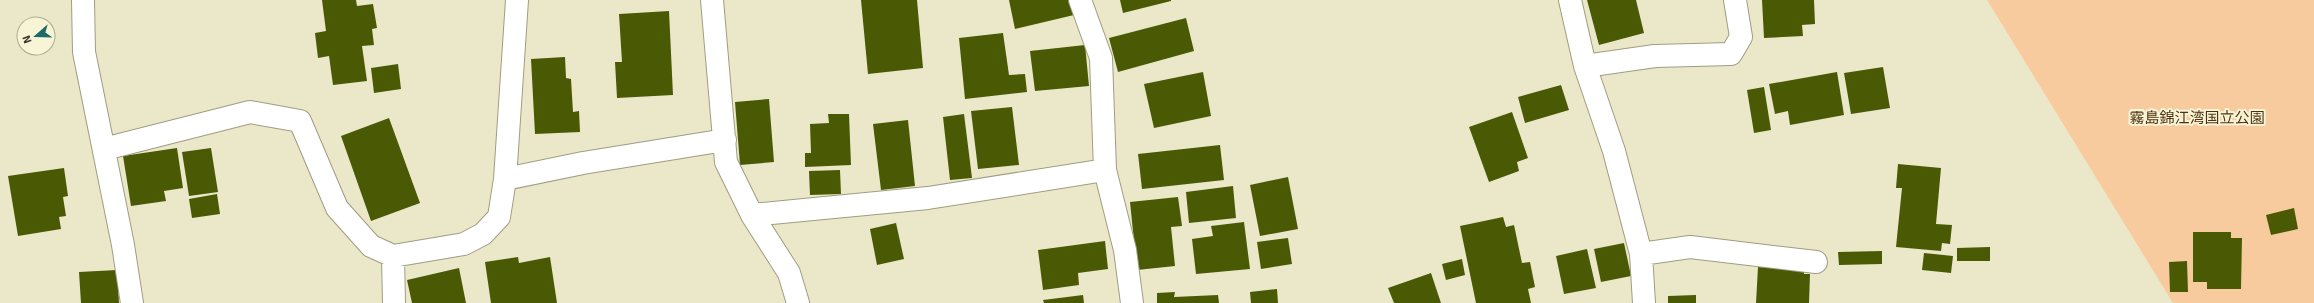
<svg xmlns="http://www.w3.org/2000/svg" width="2314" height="303" font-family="Signika,'Noto Sans JP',sans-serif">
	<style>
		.green { fill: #f8cb9e }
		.building { fill: #4a5904 }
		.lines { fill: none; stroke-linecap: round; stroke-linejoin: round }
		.minor-casing { stroke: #a09c81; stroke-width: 24 }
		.minor { stroke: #fff; stroke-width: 22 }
		.labels { text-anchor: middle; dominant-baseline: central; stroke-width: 4; stroke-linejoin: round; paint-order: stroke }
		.park-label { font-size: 15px; fill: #503212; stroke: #f8f5d7 }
	</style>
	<rect width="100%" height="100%" fill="#ebe8ca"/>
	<path class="green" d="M1987,0H2314V303H2173Z"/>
	<path class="building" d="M322,0H356L357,6L373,4L377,28L372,29L374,45L362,46L367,81L333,85L329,56L318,58L315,33L326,31Z
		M861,0H917L923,68L868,74Z
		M1009,0H1069L1074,15L1015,29Z
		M1120,0H1171V1L1123,13Z
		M1587,0H1636L1644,33L1599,45Z
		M1762,0H1814L1815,24L1802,25L1803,36L1764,38Z
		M669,11L673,95L617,98L615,62H622L619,14Z
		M1186,18L1194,51L1118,72L1109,38Z
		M1003,33L1009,75L1025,74L1027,92L965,99L959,38Z
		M1085,45L1089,86L1035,91L1030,51Z
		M565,57L566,78L571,79L573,112L579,111L580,132L535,134L531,59Z
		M398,64L401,89L374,93L371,68Z
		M1883,67L1890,108L1851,114L1844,73Z
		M1203,72L1211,116L1154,128L1144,84Z
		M1837,72L1844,115L1790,125L1788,111L1775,114L1769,84Z
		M1561,85L1569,110L1525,123L1518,97Z
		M1764,87L1771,130L1754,133L1747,90Z
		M769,99L774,162L740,165L735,102Z
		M1012,107L1019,165L978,169L971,111Z
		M1512,112L1528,158L1517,162L1519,171L1489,182L1469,127Z
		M828,114H849L851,165L805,167V153H811L810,124L829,123Z
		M964,114L972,178L950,180L943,117Z
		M389,118L420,203L371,221L341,136Z
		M908,120L915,186L881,190L873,124Z
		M1220,145L1224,180L1142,189L1138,154Z
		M177,148L183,188L164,191L166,201L131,206L123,156Z
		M211,148L218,192L189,196L182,152Z
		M1898,164L1941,168L1936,224L1952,225L1950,244L1942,243L1941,251L1896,247L1902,188H1896Z
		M64,168L68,196L63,197L66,216L59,217L61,229L18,236L8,176Z
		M840,170L841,194L810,195L809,171Z
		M1288,177L1298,229L1260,236L1250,185Z
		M1233,186L1236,218L1189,223L1186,192Z
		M217,194L220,214L192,218L189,199Z
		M1178,197L1182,226L1171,227L1175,266L1137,270L1130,202Z
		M2294,208L2298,229L2271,235L2266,215Z
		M1503,217L1506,227L1514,225L1522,263L1530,262L1535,287L1528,289L1531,303H1476L1460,226Z
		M1244,222L1250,269L1196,274L1192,239L1213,236L1211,226Z
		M896,223L904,259L877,265L870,229Z
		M2193,232H2231V238H2242L2241,289H2207V282H2193Z
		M1288,238L1292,264L1261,269L1257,242Z
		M1105,241L1108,269L1078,273L1079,285L1043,290L1038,250Z
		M1624,243L1631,276L1601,282L1594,249Z
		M1990,247V261H1957V248Z
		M1587,249L1596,288L1564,294L1556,256Z
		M1882,251V264L1839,265L1838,252Z
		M1924,253L1953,256L1951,273L1922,270Z
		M518,257L519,263L550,257L557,303H491L485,262Z
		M1462,259L1465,275L1446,280L1442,264Z
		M2187,261L2188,292H2170L2169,262Z
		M1758,267L1804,269V274H1810L1809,303H1756Z
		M459,268L466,303H412L407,280Z
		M117,270L119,303H81L79,272Z
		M1431,273L1441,303H1394L1388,288Z
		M1277,289L1278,303H1251L1250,292Z
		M1175,292L1174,297L1218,295L1219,303H1157V293Z
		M1083,295L1084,303H1044L1043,300Z
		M1696,295V303H1668V296Z"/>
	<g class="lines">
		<defs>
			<path id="minor" d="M83,0L84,52L123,245L132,303
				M712,0L726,162L752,215L789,273L798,303
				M1080,0L1101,58L1105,170L1125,250L1132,303
				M1570,0L1585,66L1614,151L1641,254L1644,303
				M1585,66L1655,56L1731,54L1741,37L1735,0
				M104,149L250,112L300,121L337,208L371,246L393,256L464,244L483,234L499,217L505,179L517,0
				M505,179L583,163L725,140
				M752,215L928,198L1105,170
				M1641,254L1690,247L1816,262
				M393,256L394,303"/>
		</defs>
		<use href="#minor" class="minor-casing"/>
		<use href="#minor" class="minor"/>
	</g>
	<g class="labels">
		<g class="park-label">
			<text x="2197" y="118">霧島錦江湾国立公園</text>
		</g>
	</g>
	<g transform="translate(36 36) rotate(250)"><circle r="19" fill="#f8f5d7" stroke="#acaa93"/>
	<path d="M0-3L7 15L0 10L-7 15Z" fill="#1e6a69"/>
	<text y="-6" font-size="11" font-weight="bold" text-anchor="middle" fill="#3b3a2e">N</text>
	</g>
</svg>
